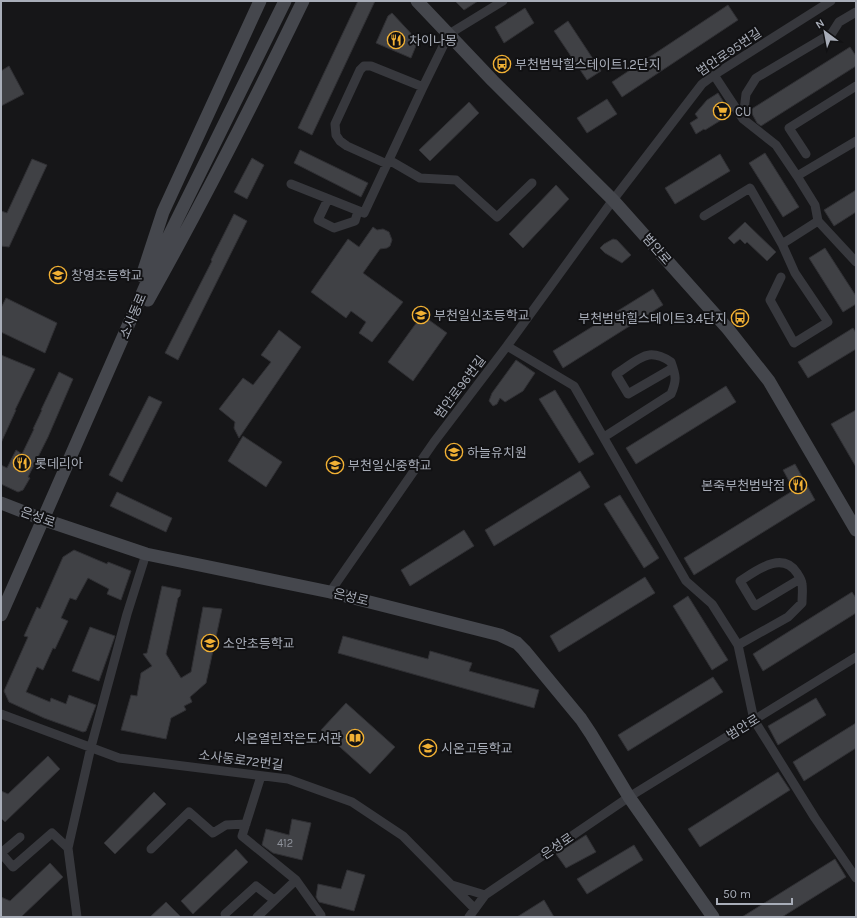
<svg xmlns="http://www.w3.org/2000/svg" width="857" height="918" font-family="Karla,'Noto Sans KR',sans-serif">
	<style>
		.building { fill: #404145; stroke: #303034 }
		.lines { fill: none; stroke-linecap: round; stroke-linejoin: round }
		.street { stroke: #37383d; stroke-width: 9 }
		.secondary { stroke: #45474d; stroke-width: 13 }
		.labels { text-anchor: middle; dominant-baseline: central; stroke-width: 4; stroke-linejoin: round; paint-order: stroke }
		.number-label { font-size: 11px; fill: #8e929b }
		.poi-label { font-size: 13px; fill: #a8adb8; stroke: #111113; text-anchor: start }
		.street-label { font-size: 13px; fill: #a8adb8; stroke: #111113 }
	</style>
	<rect width="100%" height="100%" fill="#161618"/>
	<path class="building" d="M358,1H375L312,135L298,128Z
		M455,1H478L464,10Z
		M728,5L738,20L622,97L612,82Z
		M525,8L534,23L504,43L495,27Z
		M392,13L418,41L411,58L376,43L388,16Z
		M568,21L601,71L587,80L554,31Z
		M850,47L856,56V66L761,126L757,123L750,110Z
		M9,66L24,94L1,106V71Z
		M718,93L731,114L705,130L704,129L696,134L690,123L698,118L695,114L707,100Z
		M607,99L617,114L587,133L577,118Z
		M469,102L479,113L430,161L419,150Z
		M300,150L368,183L361,197L294,163Z
		M765,153L799,207L783,217L749,163Z
		M720,154L730,171L675,204L665,188Z
		M252,158L264,165L247,199L234,192Z
		M32,159L47,165L9,247L1,246V211L7,213Z
		M556,185L569,199L523,248L509,234Z
		M856,190V212L834,226L824,210Z
		M234,214L247,221L178,360L165,353L212,261L211,260Z
		M745,222L776,252L767,261L747,242L745,244L740,239L734,244L728,238Z
		M373,227L377,230L383,229L389,232L392,240L390,246L387,248L380,249L363,273L403,302L372,342L359,333L366,322L351,311L346,318L311,292L348,239L359,247Z
		M613,239L617,240L631,255L622,263L605,253L600,248L604,244Z
		M825,248L856,296V304L843,312L809,258Z
		M653,289L663,305L563,368L553,351Z
		M6,298L57,323L45,353L1,332V308Z
		M422,315L447,333L413,381L388,362Z
		M853,328L856,333V349L808,378L798,362Z
		M279,330L301,347L239,438L234,428L235,422L219,409L243,378L253,385L271,362L261,355Z
		M1,355L35,369L15,410H16L1,443Z
		M516,360L535,373L523,391L505,402L500,398L497,404L493,406L489,401L492,393Z
		M59,372L73,379L48,437L28,477L30,478L23,490L18,492L1,484V465L7,468L16,450L22,454L34,429H33L42,410H41Z
		M726,386L736,402L636,464L626,448Z
		M555,390L594,454L579,463L539,399Z
		M149,396L162,402L122,482L109,475Z
		M856,410V467L831,424Z
		M243,436L282,462L266,487L228,461Z
		M795,464L815,500L694,575L684,558L794,490L783,470Z
		M580,471L590,487L494,546L485,530Z
		M117,492L172,518L166,532L110,506Z
		M620,495L659,558L644,568L604,504Z
		M464,530L474,546L410,586L401,570Z
		M74,550L107,564L108,562L131,571L121,600L107,594L109,589L88,578L76,600L70,598L61,618L68,621L55,649L53,648L43,670L37,667L26,692L50,702L51,698L66,704L69,695L96,705L86,731L83,732L44,718L9,702L4,691L28,637L24,636L37,607L40,609L63,557Z
		M645,577L655,593L559,652L550,636Z
		M162,586L181,590L180,596L178,598L166,654L181,678L191,672L203,607L222,609L206,683L190,697L192,702L184,706L186,710L171,718L166,739L121,730L131,695L137,696L141,673L152,666L143,654L147,653Z
		M852,592L856,598V613L763,671L753,654Z
		M688,596L728,660L712,670L673,606Z
		M90,627L115,636L99,681L72,671Z
		M343,636L428,659L430,651L472,663L469,671L539,690L534,708L338,653Z
		M713,677L723,692L628,751L618,735Z
		M816,698L826,715L778,745L768,726Z
		M346,703L395,747L370,774L321,730Z
		M856,723V748L804,781L793,762Z
		M48,756L60,769L5,822L1,818V791L8,794Z
		M778,772L790,790L700,847L688,829Z
		M154,792L166,804L115,854L104,843Z
		M292,819L311,823L302,860L273,853L262,845L266,829L289,835Z
		M586,835L596,852L566,868L556,854Z
		M634,845L643,860L587,894L577,879Z
		M236,849L248,862L193,914L181,901Z
		M835,859L846,877L782,917H742Z
		M50,863L63,877L21,917H1V897L10,901Z
		M347,870L365,875L354,911L319,902L316,897L318,884L341,889Z
		M544,900L554,917H517Z
		M166,902L181,917H150Z"/>
	<g class="lines">
		<path class="street" d="M714,75L743,119L776,145L797,176L856,141
			M743,119L746,94L756,78L832,33L839,22L856,12
			M806,154L789,128L856,86
			M389,160L420,178L456,180L497,217L532,183
			M387,164L347,146L340,141L336,135L335,124L360,70L364,66H371L423,87
			M797,176L815,205L818,221L856,262
			M291,184L364,213L423,87L449,34L503,1
			M328,199L318,220L334,228L355,221L358,211
			M704,216L750,188L782,244L818,221
			M781,277L770,300L794,343L828,322L795,273L782,244
			M507,346L574,386L686,581L712,604L738,645L754,720L815,818L856,878
			M604,437L671,394C677,380 676,376 671,362C665,358 657,354 649,355C639,356 625,369 616,374L628,394L673,368
			M330,592L434,442L507,346L613,200L702,84L714,75L831,1
			M738,645L788,617L802,603C802,596 803,590 802,584C802,580 799,576 797,573C782,550 756,571 740,581L755,606L800,579
			M1,714L119,758L288,779L352,802L403,836L475,909
			M261,776L242,836L296,880L321,915V917
			M151,849L189,812L213,833L226,825L246,824
			M1,853L13,867L52,833L68,848
			M1,853L20,837
			M452,885L485,895
			M225,914L256,886L274,900
			M77,917L68,848L91,747L127,614L146,554
			M257,917L296,880
			M469,917L485,895L629,797L856,657"/>
		<path class="secondary" d="M417,1L493,81L613,200L728,329L769,381L856,530
			M142,276L163,212L260,1
			M148,300C203,202 254,102 303,1
			M1,503L42,519L146,554L330,592L500,635L517,643L524,650L581,719L591,734L629,797L713,917
			M1,615L156,262L285,1"/>
	</g>
	<defs>
		<symbol id="restaurant-ring" viewBox="-11 -11 22 22"><circle r="9.5" fill="#111113" stroke="#f2b134" stroke-width="1.5"/><path d="M-5-6h1v4h1v-4h1v4h1v-4h1v5L-1.5 .5V6h-2V.5L-5-1ZM5-6V6H3V1.5H1.5Q1.5-4 5-6Z" fill="#f2b134"/></symbol>
		<symbol id="bus-ring" viewBox="-11 -11 22 22"><circle r="9.5" fill="#111113" stroke="#f2b134" stroke-width="1.5"/><path d="M-5-6H5V4H4V6H2V4H-2V6H-4V4H-5ZM-3.5-4V0h7V-4ZM-3.5 1.2v1.5H-2V1.2ZM2 1.2v1.5H3.5V1.2Z" fill="#f2b134"/></symbol>
		<symbol id="supermarket-ring" viewBox="-11 -11 22 22"><circle r="9.5" fill="#111113" stroke="#f2b134" stroke-width="1.5"/><path d="M-6-5.5h2.5l.6 2H6L4.5 2H-2.5L-4.4-4H-6ZM-1.5 3.2a1.3 1.3 0 1 0 .1 0ZM3 3.2a1.3 1.3 0 1 0 .1 0Z" fill="#f2b134"/></symbol>
		<symbol id="school-ring" viewBox="-11 -11 22 22"><circle r="9.5" fill="#111113" stroke="#f2b134" stroke-width="1.5"/><path d="M0-5L7-2L0 1L-7-2ZM-4 1L0 2.5L4 1V4Q0 6-4 4Z" fill="#f2b134"/></symbol>
		<symbol id="library-ring" viewBox="-11 -11 22 22"><circle r="9.5" fill="#111113" stroke="#f2b134" stroke-width="1.5"/><path d="M-6-4Q-3-5.5-.7-3.5V5Q-3 3-6 4ZM6-4Q3-5.5 .7-3.5V5Q3 3 6 4Z" fill="#f2b134"/></symbol>
	</defs>
	<g fill-rule="evenodd">
		<use href="#restaurant-ring" x="386" y="30" width="20" height="20"/>
		<use href="#bus-ring" x="492" y="54" width="20" height="20"/>
		<use href="#supermarket-ring" x="712" y="101" width="20" height="20"/>
		<use href="#school-ring" x="48" y="265" width="20" height="20"/>
		<use href="#school-ring" x="411" y="305" width="20" height="20"/>
		<use href="#bus-ring" x="730" y="308" width="20" height="20"/>
		<use href="#school-ring" x="444" y="442" width="20" height="20"/>
		<use href="#restaurant-ring" x="12" y="453" width="20" height="20"/>
		<use href="#school-ring" x="325" y="455" width="20" height="20"/>
		<use href="#restaurant-ring" x="788" y="475" width="20" height="20"/>
		<use href="#school-ring" x="200" y="633" width="20" height="20"/>
		<use href="#library-ring" x="345" y="728" width="20" height="20"/>
		<use href="#school-ring" x="418" y="738" width="20" height="20"/>
	</g>
	<g class="labels">
		<g class="number-label">
			<text x="285" y="843">412</text>
		</g>
		<g class="poi-label">
			<text x="409" y="40">차이나몽</text>
			<text x="515" y="64">부천범박힐스테이트1.2단지</text>
			<text x="735" y="111">CU</text>
			<text x="71" y="275">창영초등학교</text>
			<text x="434" y="315">부천일신초등학교</text>
			<text x="727" y="318" text-anchor="end">부천범박힐스테이트3.4단지</text>
			<text x="467" y="452">하늘유치원</text>
			<text x="35" y="463">롯데리아</text>
			<text x="348" y="465">부천일신중학교</text>
			<text x="785" y="485" text-anchor="end">본죽부천범박점</text>
			<text x="223" y="643">소안초등학교</text>
			<text x="342" y="738" text-anchor="end">시온열린작은도서관</text>
			<text x="441" y="748">시온고등학교</text>
		</g>
		<g class="street-label">
			<text transform="translate(729 52) rotate(-34)">범안로95번길</text>
			<text transform="translate(657 249) rotate(49)">범안로</text>
			<text transform="translate(133 316) rotate(-67)">소사동로</text>
			<text transform="translate(460 387) rotate(-53)">범안로96번길</text>
			<text transform="translate(38 517) rotate(20)">은성로</text>
			<text transform="translate(351 597) rotate(14)">은성로</text>
			<text transform="translate(743 727) rotate(-32)">범안로</text>
			<text transform="translate(241 760) rotate(7)">소사동로72번길</text>
			<text transform="translate(557 846) rotate(-34)">은성로</text>
		</g>
	</g>
	<rect width="857" height="918" fill="none" stroke="#a8adb8" stroke-width="4"/>
	<g transform="translate(825 32) rotate(328)" stroke="#111113" stroke-width="3" paint-order="stroke">
	<path d="M0-3L7 15L0 10L-7 15Z" fill="#a8adb8"/>
	<text y="-6" font-size="11" font-weight="bold" text-anchor="middle" fill="#a8adb8">N</text>
	</g>
	<path d="M717 898v6h75v-6" fill="none" stroke="#a8adb8" stroke-width="2"/>
	<text x="723" y="898" font-size="12" fill="#a8adb8" stroke="#111113" stroke-width="3" paint-order="stroke">50 m</text>
</svg>
